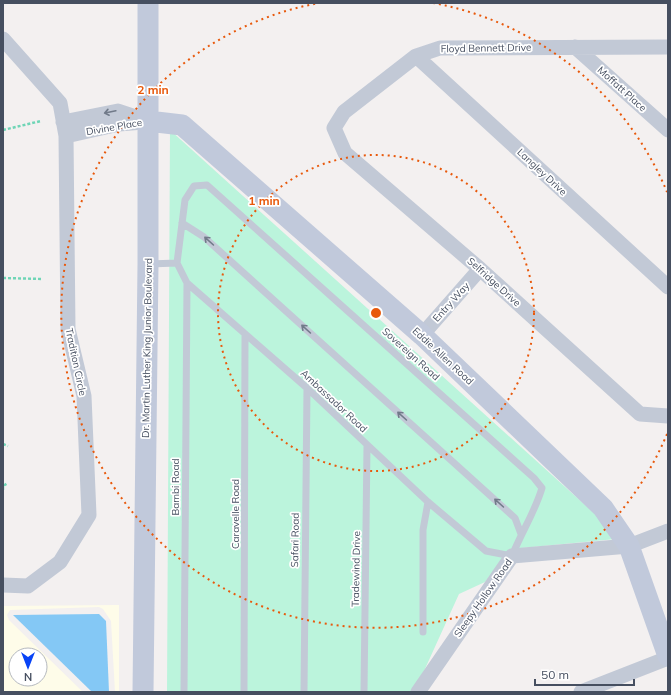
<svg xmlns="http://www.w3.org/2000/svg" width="671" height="695" font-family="Mulish,sans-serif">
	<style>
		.commercial { fill: #fefce9; fill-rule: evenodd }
		.green { fill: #bbf4dc }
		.water { fill: #84c8f5 }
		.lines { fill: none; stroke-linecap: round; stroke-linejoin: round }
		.path { stroke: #6fd5b6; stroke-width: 2.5; stroke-dasharray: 3 2; stroke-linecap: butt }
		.lane { stroke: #c2c9d6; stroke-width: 7 }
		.street { stroke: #c2c9d6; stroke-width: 15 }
		.secondary { stroke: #c1c9db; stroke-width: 21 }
		.oneway { stroke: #717a89 }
		.ring { fill: none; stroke: #e8590c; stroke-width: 2; stroke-dasharray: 2 4 }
		.labels { text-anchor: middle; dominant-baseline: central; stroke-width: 3.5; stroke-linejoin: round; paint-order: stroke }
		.street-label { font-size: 10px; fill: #464f60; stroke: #fff }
		.centre { fill: #e8590c; stroke: #fff; stroke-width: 2 }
		.ring-label { font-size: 12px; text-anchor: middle; font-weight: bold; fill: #e8590c; stroke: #fff; stroke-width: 3.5; stroke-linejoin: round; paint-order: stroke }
	</style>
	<rect width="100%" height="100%" fill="#f3f0f0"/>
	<path class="commercial" d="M119,605V692H115L111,621L103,609L99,607L10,610L7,615L9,620L83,692H3V606ZM16,655H40V679H16Z"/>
	<path class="green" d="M170,130L605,523L616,539L511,549L485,582L459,594L424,671L410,692H167Z"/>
	<path class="water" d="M99,614L106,621L109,692H92L13,615Z"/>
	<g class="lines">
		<path class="path" d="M3,130L41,121
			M3,278L43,279
			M3,444L8,446
			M3,490V486L8,483"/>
		<path class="lane" d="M182,223L204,237L515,518L521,534
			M149,264L177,263L187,283L307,388L428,502L486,551L512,556C521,533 535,512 542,488L534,478L207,185L194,186L185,200L177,263
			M423,632V530L428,502
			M184,692L187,283
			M244,692L245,336
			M304,692L307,388
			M364,692L367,446"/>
		<path class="street" d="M3,39L60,103L66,136L68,329L84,396L89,515L60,562L28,586L3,585
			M575,47L668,130
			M668,47L440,48L416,56L344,112L334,128L345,153L480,269L640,414L668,416
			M416,56L668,287
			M63,122L118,111L148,121
			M66,136L119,124L143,122
			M422,335L480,269
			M418,692L512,556L629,546L668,531
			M581,692L668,658"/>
		<path class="secondary" d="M148,121L182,125L422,335L603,508L629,546L668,656
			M143,692L148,264V3"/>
	</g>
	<defs><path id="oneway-shaft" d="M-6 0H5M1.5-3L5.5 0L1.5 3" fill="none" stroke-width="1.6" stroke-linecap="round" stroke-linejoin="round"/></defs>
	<g class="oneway">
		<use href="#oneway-shaft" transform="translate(110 112) rotate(168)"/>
		<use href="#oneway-shaft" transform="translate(209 241) rotate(-138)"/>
		<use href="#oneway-shaft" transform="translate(306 329) rotate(-138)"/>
		<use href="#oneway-shaft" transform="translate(402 416) rotate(-138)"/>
		<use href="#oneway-shaft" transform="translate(499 503) rotate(-138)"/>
	</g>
	<g class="ring">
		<circle cx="376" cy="313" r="158"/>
		<path d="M667 434A315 315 0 1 1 319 3M433 3A315 315 0 0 1 667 192"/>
	</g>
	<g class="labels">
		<g class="street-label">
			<text transform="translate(486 48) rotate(-1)">Floyd Bennett Drive</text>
			<text transform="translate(622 89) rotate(42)">Moffatt Place</text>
			<text transform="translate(114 127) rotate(-10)">Divine Place</text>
			<text transform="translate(542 172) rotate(43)">Langley Drive</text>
			<text transform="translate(494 282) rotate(42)">Selfridge Drive</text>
			<text transform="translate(451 302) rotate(-48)">Entry Way</text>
			<text transform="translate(147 348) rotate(-89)">Dr. Martin Luther King Junior Boulevard</text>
			<text transform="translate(411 354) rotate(42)">Sovereign Road</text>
			<text transform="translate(443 356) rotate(43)">Eddie Allen Road</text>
			<text transform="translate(76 362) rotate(78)">Tradition Circle</text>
			<text transform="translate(334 401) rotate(43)">Ambassador Road</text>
			<text transform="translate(175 487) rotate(-90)">Bambi Road</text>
			<text transform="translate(235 514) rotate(-90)">Caravelle Road</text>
			<text transform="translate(295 540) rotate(-89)">Safari Road</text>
			<text transform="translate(356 569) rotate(-89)">Tradewind Drive</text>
			<text transform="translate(483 598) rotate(-55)">Sleepy Hollow Road</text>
		</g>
	</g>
	<circle cx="376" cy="313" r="6" class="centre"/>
	<g class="ring-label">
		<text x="153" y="94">2 min</text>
		<text x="264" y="205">1 min</text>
	</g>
	<rect width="671" height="695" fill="none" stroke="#464f60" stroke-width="8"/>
	<g transform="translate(28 667) rotate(180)"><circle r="19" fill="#ffffff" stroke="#b5b9bf"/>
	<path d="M0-3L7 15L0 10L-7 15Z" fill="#0743f6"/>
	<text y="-6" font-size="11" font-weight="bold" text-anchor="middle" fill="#464f60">N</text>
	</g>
	<path d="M535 679v6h99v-6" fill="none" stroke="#464f60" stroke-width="2"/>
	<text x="541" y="679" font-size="12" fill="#464f60" stroke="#ffffff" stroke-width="3" paint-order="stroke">50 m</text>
</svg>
